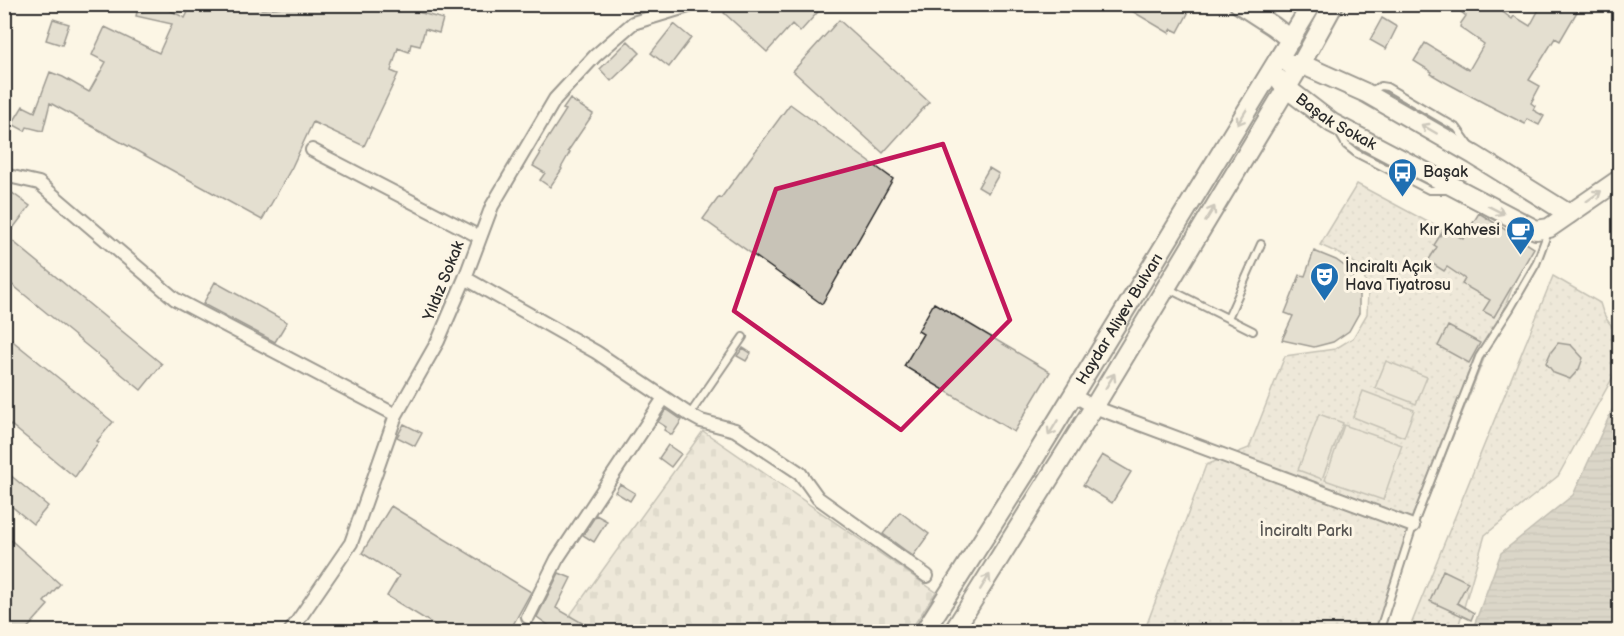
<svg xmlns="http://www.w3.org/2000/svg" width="1624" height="636" font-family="'Balsamiq Sans',sans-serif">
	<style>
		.cemetery { fill: url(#cemetery-stones); stroke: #84827a; stroke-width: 1.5 }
		.park { fill: url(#park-dots); stroke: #84827a; stroke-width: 1.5 }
		.pitch { fill: #ded8ca; stroke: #84827a; stroke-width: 1.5 }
		.water { fill: url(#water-rules); stroke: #7d7b74; stroke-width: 1.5 }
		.building { fill: #c8c3b7; stroke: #2b2b2b; stroke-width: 1.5 }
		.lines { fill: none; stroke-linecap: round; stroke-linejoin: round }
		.lane-casing { stroke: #2b2b2b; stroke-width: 10 }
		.street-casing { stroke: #2b2b2b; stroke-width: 16 }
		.secondary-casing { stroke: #2b2b2b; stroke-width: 22 }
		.lane { stroke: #fcf5e5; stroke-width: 6 }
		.street { stroke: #fcf5e5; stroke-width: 12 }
		.secondary { stroke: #fcf5e5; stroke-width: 18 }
		.oneway { stroke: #949088 }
		.marked { fill: none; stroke: #c2185b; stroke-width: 4.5; stroke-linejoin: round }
		.labels { text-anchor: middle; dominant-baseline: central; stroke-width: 6; stroke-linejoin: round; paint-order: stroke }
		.street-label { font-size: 16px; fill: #2b2b2b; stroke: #fcf5e5 }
		.poi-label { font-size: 16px; fill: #2b2b2b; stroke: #fcf5e5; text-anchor: start }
		.park-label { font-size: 16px; fill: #585653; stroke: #fcf5e5 }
	</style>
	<defs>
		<pattern id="cemetery-stones" width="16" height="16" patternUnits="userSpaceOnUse" patternTransform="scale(1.5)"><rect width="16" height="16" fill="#ded8ca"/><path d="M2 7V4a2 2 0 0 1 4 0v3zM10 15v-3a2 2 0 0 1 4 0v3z" fill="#bfbaae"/></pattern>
		<pattern id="park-dots" width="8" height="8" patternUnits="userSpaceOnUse" patternTransform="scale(1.5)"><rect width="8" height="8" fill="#ded8ca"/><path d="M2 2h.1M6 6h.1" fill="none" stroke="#bfbaae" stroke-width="1.8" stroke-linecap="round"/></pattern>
		<pattern id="water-rules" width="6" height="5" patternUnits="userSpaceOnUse" patternTransform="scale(1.5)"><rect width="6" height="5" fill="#b4b0a5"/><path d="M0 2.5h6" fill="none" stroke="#938f87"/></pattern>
	</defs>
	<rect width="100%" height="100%" fill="#fcf5e5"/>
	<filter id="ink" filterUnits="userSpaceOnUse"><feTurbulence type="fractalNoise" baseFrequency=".0167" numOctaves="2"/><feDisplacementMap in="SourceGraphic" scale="12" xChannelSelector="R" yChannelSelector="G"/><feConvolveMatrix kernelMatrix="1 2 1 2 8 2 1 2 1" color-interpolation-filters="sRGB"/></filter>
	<g filter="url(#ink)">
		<path class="cemetery" d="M703,431L936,592L910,631L558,632Z"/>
		<path class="park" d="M1357,184L1519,271L1375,631L1144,632L1206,465L1249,448L1285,356L1335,349L1353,338L1367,314L1368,292L1362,268L1342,255L1320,245Z
			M1553,276L1600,303C1603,316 1609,325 1619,333V366L1558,476L1485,535L1457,631L1408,632Z"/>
		<path class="pitch" d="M1386,361L1427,377L1416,404L1375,388Z
			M1363,391L1414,410L1404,437L1353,417Z
			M1319,414L1343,423L1322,479L1298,470Z
			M1344,425L1402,445L1383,500L1325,480Z"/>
		<path class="water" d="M1619,395V631H1472L1501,553L1573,495Z"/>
		<path class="building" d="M139,4L167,7V9L185,18L192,4H252L262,9L320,4H403L418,12L443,19L439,33L425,29L420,46L411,44L409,52L398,48L391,71L398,74L364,146L313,122L292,167L262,220L50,103L43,131L27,127L25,131L12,124L23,106L35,112L50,72L63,77L89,92L106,62L92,55L105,27L159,53L172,24L136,16Z
			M731,4H825L800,32L792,24L767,52L724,13Z
			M1120,4H1193L1178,32L1172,29L1169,33Z
			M1451,4H1492L1512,19L1514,16L1530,26L1542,4H1568L1578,10L1560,41L1555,38L1529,80L1540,86L1531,103L1535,106L1533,110L1544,116L1539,125L1527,119L1525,124L1486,104L1443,81L1431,74L1432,72L1414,61L1425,43L1469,70L1484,44L1460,27L1461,23L1466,16Z
			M1382,18L1397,27L1386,49L1370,40Z
			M53,19L69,24L62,45L46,40Z
			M839,20L929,102L883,153L793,71Z
			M674,24L691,38L669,67L651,53Z
			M628,41L640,53L611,81L600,69Z
			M570,99L593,114L568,151L570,152L561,168L562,169L550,187L540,180L545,173L533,166L541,153L539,152L566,110L563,109Z
			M790,104L893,179L822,304L703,219L719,197L721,198Z
			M989,168L999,174L988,193L978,187Z
			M4,187L30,206L11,231L4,227Z
			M1479,213L1534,248L1494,317L1483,311L1490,300L1462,284L1465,279L1447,267L1444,271L1428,261L1437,247L1434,245L1445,228L1463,239Z
			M4,234L162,364L141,390L4,278Z
			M1314,251L1336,260L1350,270L1359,291V313L1349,331L1333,342L1314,347L1282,340L1293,316L1285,313L1300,275L1305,276Z
			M215,282L287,322L275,342L203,304Z
			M934,303L1050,372L1014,432L904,366L923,334L918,331Z
			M1448,326L1480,343L1469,363L1438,346Z
			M4,334L113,422L97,441L99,442L75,477L11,425L4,433Z
			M1558,343L1571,345L1583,358L1579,369L1570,379L1554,373L1546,363L1551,352Z
			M743,348L751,353L746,361L737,356Z
			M666,409L682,420L672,435L664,430L666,427L658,422Z
			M404,424L422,433L415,446L397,437Z
			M668,445L681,454L671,467L659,458Z
			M1102,455L1131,472L1112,503L1083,485Z
			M4,470L48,506L33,524L4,500Z
			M620,484L635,493L630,501L615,492Z
			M391,506L531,592L509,632H446L387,596L399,576L362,553Z
			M900,512L929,534L913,556L883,534Z
			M596,515L607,521L594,542L583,535Z
			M4,534L60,584L44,602L48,605L24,632H4Z
			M1443,570L1468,582L1457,603L1474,613L1471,620L1430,601Z
			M559,573L571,578L556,608L598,632H558L537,617Z"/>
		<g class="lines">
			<defs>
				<path id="lane" d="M1370,91L1381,86L1387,87L1457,128L1470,146
					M1339,133L1346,145L1356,153L1429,190H1451
					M1169,289L1253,331
					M1228,318L1261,244
					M690,414L743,337
					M1379,632L1413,526L1479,357L1510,309L1536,264L1548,232"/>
				<path id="street" d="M312,150L480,237
					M4,175L39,183L175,299L396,415
					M465,278L596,352L690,415L701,421L735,430L800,473L818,498L927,576
					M1073,395L1094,407L1413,526
					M528,617L557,559L664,398
					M290,632L351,543L396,415L438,341L465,278L492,206L555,99L595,56L633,23L695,4"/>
				<g id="secondary">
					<path d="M1239,4L1273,26L1291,40"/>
					<path d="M1289,64H1301L1366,93L1474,155L1569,214"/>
					<path id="s1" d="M1279,79L1285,87L1332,123L1536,230L1549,228L1620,179"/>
					<path id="s2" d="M924,632L1026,472L1312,4"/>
					<path d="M953,632L1094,407L1301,64L1334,4"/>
				</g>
			</defs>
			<use href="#lane" class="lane-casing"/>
			<use href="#street" class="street-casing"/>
			<use href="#secondary" class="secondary-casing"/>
			<use href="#lane" class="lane"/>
			<use href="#street" class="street"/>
			<use href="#secondary" class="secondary"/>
		</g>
		<defs><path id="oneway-shaft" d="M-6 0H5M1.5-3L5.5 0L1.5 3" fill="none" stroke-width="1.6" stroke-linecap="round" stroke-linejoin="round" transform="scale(1.5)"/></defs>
		<g class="oneway">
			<use href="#oneway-shaft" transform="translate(1242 117) rotate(121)"/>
			<use href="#oneway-shaft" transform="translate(1429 129) rotate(-150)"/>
			<use href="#oneway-shaft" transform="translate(1594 196) rotate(-35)"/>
			<use href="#oneway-shaft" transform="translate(1496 210) rotate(27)"/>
			<use href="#oneway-shaft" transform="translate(1210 214) rotate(-59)"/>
			<use href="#oneway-shaft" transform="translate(1110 381) rotate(-59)"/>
			<use href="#oneway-shaft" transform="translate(1053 428) rotate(121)"/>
			<use href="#oneway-shaft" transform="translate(985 582) rotate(-58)"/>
		</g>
	</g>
	<path d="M0 0H1624V636H0ZM943,144L1010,320L901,430L734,311L776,189Z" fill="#fcf5e5" fill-opacity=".55" fill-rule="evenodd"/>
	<path class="marked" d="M943,144L1010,320L901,430L734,311L776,189Z"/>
	<defs>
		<symbol id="bus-pin" viewBox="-11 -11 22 30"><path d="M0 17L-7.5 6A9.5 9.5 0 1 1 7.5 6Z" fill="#1f6fb2" stroke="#fcf5e5"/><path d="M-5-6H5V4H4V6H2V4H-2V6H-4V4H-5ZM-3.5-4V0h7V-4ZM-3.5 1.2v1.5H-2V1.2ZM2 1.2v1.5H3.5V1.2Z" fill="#fff"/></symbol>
		<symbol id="cafe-pin" viewBox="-11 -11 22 30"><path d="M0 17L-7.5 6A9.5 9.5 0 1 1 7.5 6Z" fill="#1f6fb2" stroke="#fcf5e5"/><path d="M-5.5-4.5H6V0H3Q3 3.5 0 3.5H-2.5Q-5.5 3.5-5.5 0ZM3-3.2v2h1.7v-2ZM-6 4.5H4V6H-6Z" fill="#fff"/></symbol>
		<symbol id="theatre-pin" viewBox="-11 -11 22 30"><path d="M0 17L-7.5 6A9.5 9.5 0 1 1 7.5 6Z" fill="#1f6fb2" stroke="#fcf5e5"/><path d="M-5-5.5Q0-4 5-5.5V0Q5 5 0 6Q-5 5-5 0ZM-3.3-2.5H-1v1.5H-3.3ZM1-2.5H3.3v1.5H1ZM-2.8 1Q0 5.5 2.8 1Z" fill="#fff"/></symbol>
	</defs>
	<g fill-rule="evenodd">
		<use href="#bus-pin" x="1386" y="156" width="33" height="45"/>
		<use href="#cafe-pin" x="1504" y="214" width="33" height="45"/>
		<use href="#theatre-pin" x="1308" y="260" width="33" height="45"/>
	</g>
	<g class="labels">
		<g class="street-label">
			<text stroke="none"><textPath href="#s1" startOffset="72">Başak Sokak</textPath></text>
			<text transform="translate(444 281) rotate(-68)">Yıldız Sokak</text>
			<text stroke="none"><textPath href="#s2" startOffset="369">Haydar Aliyev Bulvarı</textPath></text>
		</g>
		<g class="poi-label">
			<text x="1423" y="172">Başak</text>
			<text x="1500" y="230" text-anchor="end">Kır Kahvesi</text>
			<text x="1345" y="267">İnciraltı Açık<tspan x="1345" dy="18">Hava Tiyatrosu</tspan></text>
		</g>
		<g class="park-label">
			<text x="1306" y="531">İnciraltı Parkı</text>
		</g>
	</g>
	<rect width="1624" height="636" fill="none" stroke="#fcf5e5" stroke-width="24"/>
	<rect x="12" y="12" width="1600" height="612" fill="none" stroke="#2b2b2b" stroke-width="2" filter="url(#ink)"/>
</svg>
